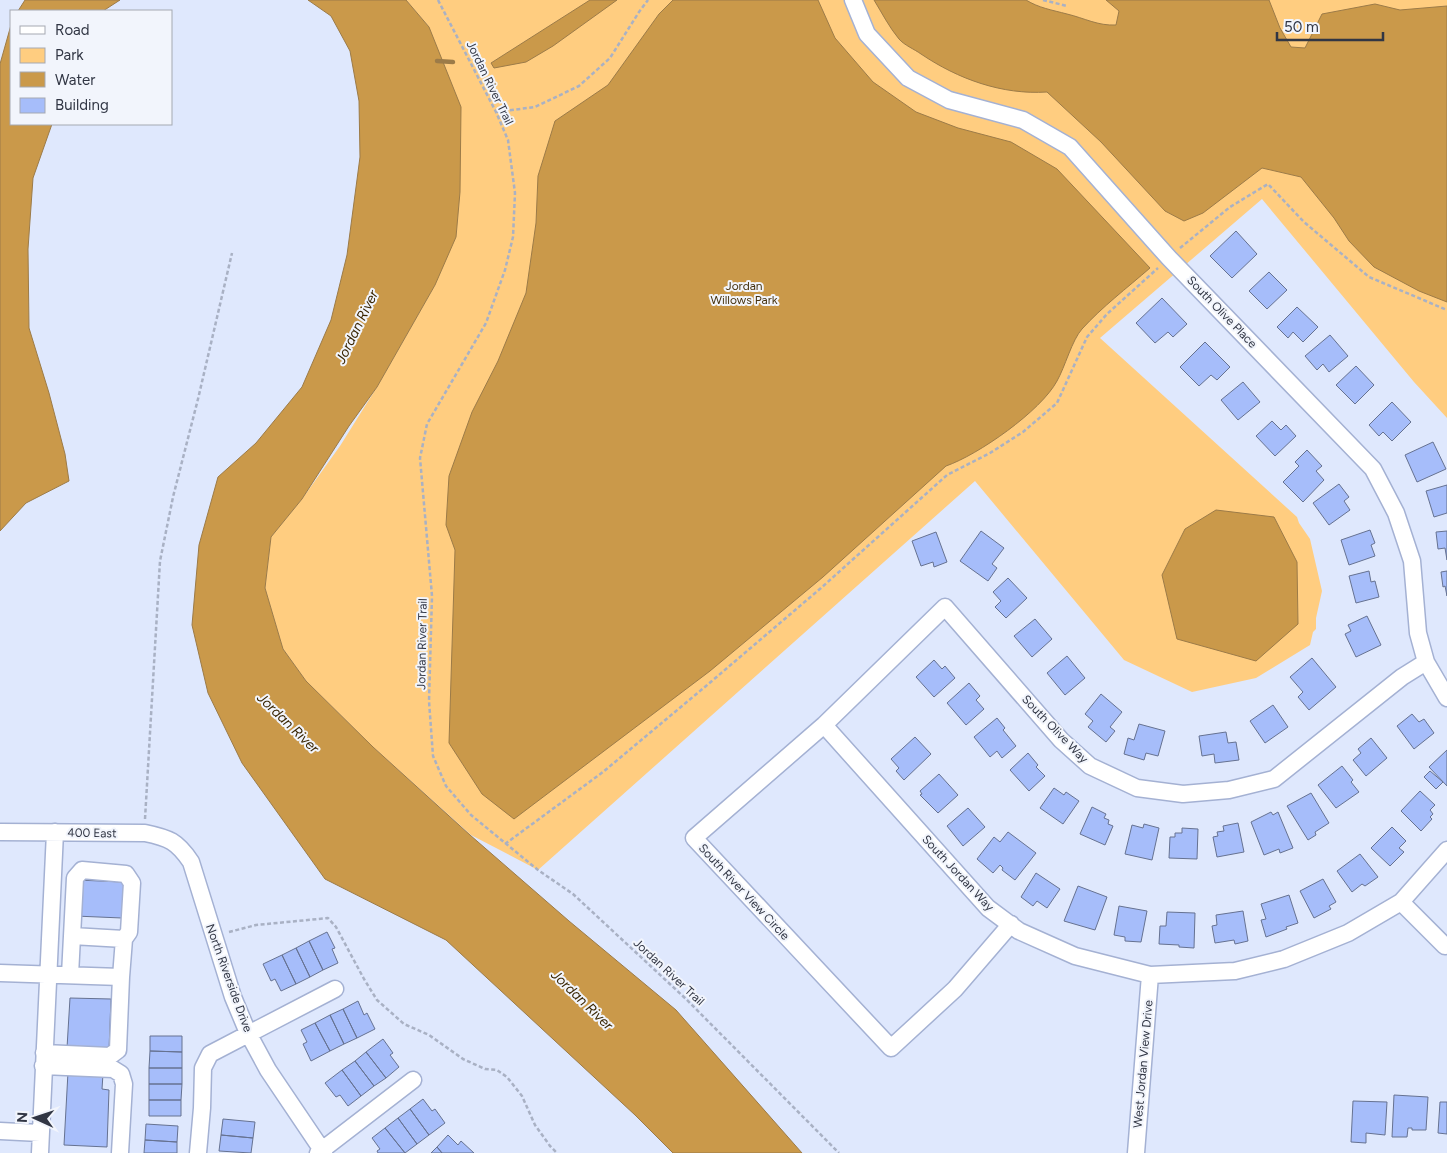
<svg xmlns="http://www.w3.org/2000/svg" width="1447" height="1153" font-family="Figtree,sans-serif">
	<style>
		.green { fill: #ffcd80 }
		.water { fill: #ca994a; stroke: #9c7b48 }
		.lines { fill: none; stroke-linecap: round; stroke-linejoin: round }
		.stream { stroke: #9c7b48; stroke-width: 4.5 }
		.building { fill: #a6bdfa; stroke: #667291 }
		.minor-casing { stroke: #a4b1d3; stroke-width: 19 }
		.path { stroke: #a9b1c4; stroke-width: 2.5; stroke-dasharray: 4 2.5; stroke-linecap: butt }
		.minor { stroke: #fff; stroke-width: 16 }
		.labels { text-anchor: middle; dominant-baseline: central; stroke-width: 4; stroke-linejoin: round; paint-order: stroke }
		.street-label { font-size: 12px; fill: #313644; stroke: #f2f5fc }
		.park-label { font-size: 12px; fill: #46320f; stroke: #f2f5fc }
		.water-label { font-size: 14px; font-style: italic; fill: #392502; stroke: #f2f5fc }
	</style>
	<rect width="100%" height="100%" fill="#dfe8fd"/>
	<path class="green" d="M406,0H1447V418L1414,382L1262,199L1100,338L1297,517L1299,523L1310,539L1322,591L1316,618V629L1313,632L1310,645L1256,678L1192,692L1124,660L975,481L538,870L471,835L373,747L306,681L283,649L265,588L271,537L302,499L340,446L377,387L435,285L429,27Z"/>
	<path class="water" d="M25,0H120L103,11H18Z
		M308,0H406L429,27L461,107L460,192L456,237L435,285L377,387L349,426L302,499L271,537L265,588L283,649L306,681L373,747L470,835L569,921L676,1010L802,1153H673L635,1115L446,940L325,879L242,763L208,693L192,625L199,545L218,477L256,443L302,387L331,320L347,255L360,157L359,101L350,51L331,16Z
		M590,0H617L553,46L526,62L494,68L491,63Z
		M673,0H818L835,38L873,82L916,112L958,128L1011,142L1057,169L1150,268C1127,288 1102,307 1082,329C1072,340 1065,367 1057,381C1041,411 978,455 946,466L823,577L710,671L514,819L482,794L449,743L455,550L446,525L449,476L472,412L498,361L526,293L536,223L538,176L555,121L608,85L659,14Z
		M874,0H1026C1039,8 1052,10 1067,14C1084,18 1098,26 1116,25L1119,11L1106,0H1269L1280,28L1291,47L1305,48L1322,14L1375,4L1400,10L1447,6V302L1419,291L1374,267L1349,241L1334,218L1301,177L1262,168L1203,213L1184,221L1165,211L1101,142L1047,92C1002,95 958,79 921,54C914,49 904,45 899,39C889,27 882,13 874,0Z
		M11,25V124H52L33,178L28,249L29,328L49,393L65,454L69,481L26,503L0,531V64Z
		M1216,510L1274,517L1297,562L1298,624L1256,661L1177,639L1162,575L1185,529Z"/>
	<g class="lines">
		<path class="stream" d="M437,61L453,62"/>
	</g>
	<path class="building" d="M1236,231L1257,254L1232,278L1210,256Z
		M1269,272L1287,290L1267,309L1249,291Z
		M1162,298L1187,324L1173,337L1168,332L1155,343L1136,323Z
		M1297,307L1318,327L1303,342L1293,332L1288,338L1277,327Z
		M1330,335L1348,356L1329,372L1323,364L1317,370L1305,356Z
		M1205,342L1230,367L1217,380L1211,375L1199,386L1180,367Z
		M1356,366L1374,385L1355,404L1336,385Z
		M1243,382L1260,402L1238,420L1221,400Z
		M1392,402L1411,422L1392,441L1383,432L1379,436L1369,425Z
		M1272,421L1281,430L1286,425L1296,436L1275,456L1256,436Z
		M1433,442L1446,469L1417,482L1405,455Z
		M1307,450L1322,466L1316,471L1324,480L1303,502L1283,482L1299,466L1295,462Z
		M1339,484L1349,497L1344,501L1350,510L1329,525L1313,503Z
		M1447,485V513L1434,517L1426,491Z
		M1370,530L1375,543L1371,545L1375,556L1349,565L1341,540Z
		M981,531L1004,548L992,564L997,568L988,581L960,561Z
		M1447,531V560L1445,548L1438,549L1436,532Z
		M936,532L947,562L934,567L933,562L921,566L912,541Z
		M1369,571L1371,582L1375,581L1379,597L1356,603L1349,576Z
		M1447,571V596L1445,586L1443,587L1441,572Z
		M1008,578L1027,598L1006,618L995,607L1001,601L993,592Z
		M1367,616L1381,645L1356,657L1345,634L1351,631L1348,625Z
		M1035,619L1052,639L1032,657L1014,636Z
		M1067,656L1085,678L1065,695L1047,673Z
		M1312,658L1336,687L1309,710L1298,697L1303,692L1290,677Z
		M934,660L942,669L945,666L955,678L934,697L916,677Z
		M969,683L980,696L976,700L984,709L966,725L947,703Z
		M1101,694L1122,712L1110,727L1115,731L1106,742L1088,727L1093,721L1085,714Z
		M1273,705L1288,727L1265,743L1250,721Z
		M1412,714L1419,722L1424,719L1434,733L1414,749L1397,726Z
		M997,718L1005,728L1003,730L1016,746L1002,758L997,751L990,757L974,737Z
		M1139,724L1165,731L1158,756L1146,753L1144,760L1124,754L1128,738L1134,740Z
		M1226,732L1228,743L1236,742L1239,760L1215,763L1214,754L1202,756L1199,736Z
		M915,737L931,754L904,780L896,771L899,768L891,759Z
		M1371,738L1387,758L1366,776L1353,760L1361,753L1358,749Z
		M1447,750V786L1429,767Z
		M1028,753L1038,765L1036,767L1045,776L1029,791L1010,770Z
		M1342,766L1353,780L1351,782L1359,792L1336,808L1318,785Z
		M1430,771L1443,782L1436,789L1424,777Z
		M939,774L958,795L938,813L920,795L922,794L920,791Z
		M1054,788L1064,795L1066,792L1079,801L1063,824L1040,808Z
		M1420,791L1435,805L1430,810L1433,814L1430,817L1432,819L1421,831L1401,811Z
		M1311,793L1329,823L1315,832L1316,835L1308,840L1287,806Z
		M1092,807L1106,814L1104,818L1109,820L1108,824L1113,826L1105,845L1080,834Z
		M968,808L985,827L963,846L947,826Z
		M1271,812L1273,815L1278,812L1293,848L1280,853L1279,849L1264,855L1251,822Z
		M1238,823L1244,852L1217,857L1213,837L1218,836L1217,832L1224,831L1223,826Z
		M1144,824L1159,828L1152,860L1125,854L1132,825L1143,828Z
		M1392,827L1406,841L1399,848L1404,852L1390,866L1371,848Z
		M1182,828L1198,829L1197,859L1169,858L1170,837H1175V833H1182Z
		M1008,832L1036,853L1015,880L1002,870L1003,868L1000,865L993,873L977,859L994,837L1000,842Z
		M1360,854L1378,877L1365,886L1362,884L1352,892L1337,871Z
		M1036,873L1060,889L1047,908L1037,901L1033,906L1021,897Z
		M1323,879L1336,902L1329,906L1331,909L1314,918L1300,891Z
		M77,880L124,882L122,918L75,916Z
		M1078,886L1107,897L1095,930L1064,921Z
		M1289,895L1298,923L1286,927L1287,929L1266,937L1261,920L1266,919L1261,904Z
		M1119,906L1147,911L1141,942L1125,941V937L1114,935Z
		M1243,911L1248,941L1235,944L1234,940L1215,943L1212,926L1217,925L1216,915Z
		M1167,912L1195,913L1194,948L1179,947V945L1159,944L1160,926H1166Z
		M327,932L335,948L332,949L338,963L323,970L309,941Z
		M309,941L323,970L310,977L296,948Z
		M296,948L310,977L296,984L282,955Z
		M282,955L296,984L281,991L275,979L271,981L263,964Z
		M70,998L111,999L109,1050L67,1048Z
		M358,1001L364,1015L367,1013L375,1029L357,1038L343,1009Z
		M343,1009L357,1038L344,1044L330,1015Z
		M330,1015L344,1044L330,1051L315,1023Z
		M315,1023L330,1051L311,1061L303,1044L307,1042L301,1030Z
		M150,1036H182V1052L150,1051Z
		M383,1039L393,1053L390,1055L399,1067L386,1078L366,1052Z
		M150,1051L182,1052V1068H149Z
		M366,1052L386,1078L374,1086L355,1061Z
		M355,1061L374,1086L361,1096L342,1070Z
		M149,1068H182V1084H149Z
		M342,1070L361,1096L348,1106L340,1095L336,1097L325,1083Z
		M68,1072L103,1074L102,1089L109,1090L107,1147L64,1145Z
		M149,1084H182L181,1100H149Z
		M1394,1095L1428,1097L1426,1130H1412V1128H1408L1407,1137H1392Z
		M423,1099L432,1111L435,1109L445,1123L429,1135L410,1109Z
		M149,1100H181V1116H149Z
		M1353,1101L1387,1102L1385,1135L1366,1133V1143L1351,1142Z
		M1440,1102H1447V1134L1438,1133Z
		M410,1109L429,1135L417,1144L398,1118Z
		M398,1118L417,1144L405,1153L385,1128Z
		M223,1119L255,1122L253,1138L221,1135Z
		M146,1124L178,1126L177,1142L145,1140Z
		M385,1128L405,1153H378L377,1151L380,1149L372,1138Z
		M221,1135L253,1138L251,1153L219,1151Z
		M448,1135L458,1145L461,1141L474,1153H442L437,1147Z
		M145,1140L177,1142V1153H144Z
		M437,1147L442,1153H431Z"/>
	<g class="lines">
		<defs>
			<path id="minor" d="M853,0L867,34L908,78L949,100L1023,120L1070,147L1169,258L1373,469L1396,513L1412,561L1418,633L1426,662L1447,698
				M824,725L988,908L1019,931L1075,956L1150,975L1235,971L1284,959L1348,933L1401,902L1447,850
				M0,832L145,833C169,838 177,841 191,862L233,997L248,1033L268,1070L324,1153
				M1401,902L1445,946
				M1011,924L955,989L891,1048L694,838L824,725L945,607L1061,740L1090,766L1137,788L1183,794L1229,790L1274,779L1402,677L1426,662
				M72,936L124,939
				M0,973L121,977L124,939L129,932L132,883L126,874L82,870L75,878L70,975
				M44,1053L110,1056L118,1050L121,977
				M43,1066L113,1069L121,1074L124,1084L120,1153
				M0,1131L40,1133
				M40,1153L55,832
				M198,1153L202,1108L203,1068L210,1054L335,989
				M318,1153L413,1080
				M1136,1153L1150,975"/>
		</defs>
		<use href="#minor" class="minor-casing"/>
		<path class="path" d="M438,0L496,112L508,140L515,193L513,237L505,270L486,323L427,424L420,458L432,596L429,701L433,756L446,786L471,815L538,870L573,894L686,999L839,1153
			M1043,0L1067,6
			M497,112L535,107L579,86L610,58L639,12L648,0
			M1180,248L1230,207L1268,184L1304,222L1369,277L1447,310
			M145,819L160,561L173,497L198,399L232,253
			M505,844L603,772L706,686L821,588L947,475L990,453L1023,432L1057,403L1087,337L1107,314L1158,268
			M229,932L256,925L328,918L336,927L364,979L377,1000L404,1024L429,1035L463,1059L485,1069L497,1070L507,1077L522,1096L535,1125L550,1146L557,1153"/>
		<use href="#minor" class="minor"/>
	</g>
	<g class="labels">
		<g class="street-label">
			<text transform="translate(490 83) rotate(64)">Jordan River Trail</text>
			<text transform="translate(1222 312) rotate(46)">South Olive Place</text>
			<text transform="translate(422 644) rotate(-89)">Jordan River Trail</text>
			<text transform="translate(1055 729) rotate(46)">South Olive Way</text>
			<text transform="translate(92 833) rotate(1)">400 East</text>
			<text transform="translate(958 873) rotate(47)">South Jordan Way</text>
			<text transform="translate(744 892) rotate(47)">South River View Circle</text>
			<text transform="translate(669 972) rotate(43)">Jordan River Trail</text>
			<text transform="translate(229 978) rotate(70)">North Riverside Drive</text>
			<text transform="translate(1143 1064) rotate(-85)">West Jordan View Drive</text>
		</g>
		<g class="park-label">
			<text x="744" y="286">Jordan<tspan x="744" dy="14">Willows Park</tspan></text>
		</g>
		<g class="water-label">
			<text transform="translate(357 327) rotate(-64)">Jordan River</text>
			<text transform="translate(288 723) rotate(44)">Jordan River</text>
			<text transform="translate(582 1000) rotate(44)">Jordan River</text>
		</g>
	</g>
	<rect x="10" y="10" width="162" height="115" fill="#f2f5fc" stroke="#a5a9b2"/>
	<rect x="20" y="26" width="25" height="8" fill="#ffffff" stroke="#a5a9b2"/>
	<text x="55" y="35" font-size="15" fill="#313644">Road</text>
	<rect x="20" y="48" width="25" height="15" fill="#ffcd80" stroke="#a5a9b2"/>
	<text x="55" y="60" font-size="15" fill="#313644">Park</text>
	<rect x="20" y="72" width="25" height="15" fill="#ca994a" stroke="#a5a9b2"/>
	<text x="55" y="85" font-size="15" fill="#313644">Water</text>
	<rect x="20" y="98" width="25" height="15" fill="#a6bdfa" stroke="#a5a9b2"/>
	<text x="55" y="110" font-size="15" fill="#313644">Building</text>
	<g transform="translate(35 1118) rotate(273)" stroke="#f2f5fc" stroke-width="4" paint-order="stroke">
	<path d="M0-4L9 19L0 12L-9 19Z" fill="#313644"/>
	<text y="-8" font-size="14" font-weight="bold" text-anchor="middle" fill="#313644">N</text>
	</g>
	<path d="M1277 32v8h106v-8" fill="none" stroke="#313644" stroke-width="2.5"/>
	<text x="1284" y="32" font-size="15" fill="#313644" stroke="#f2f5fc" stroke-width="4" paint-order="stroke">50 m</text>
</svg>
